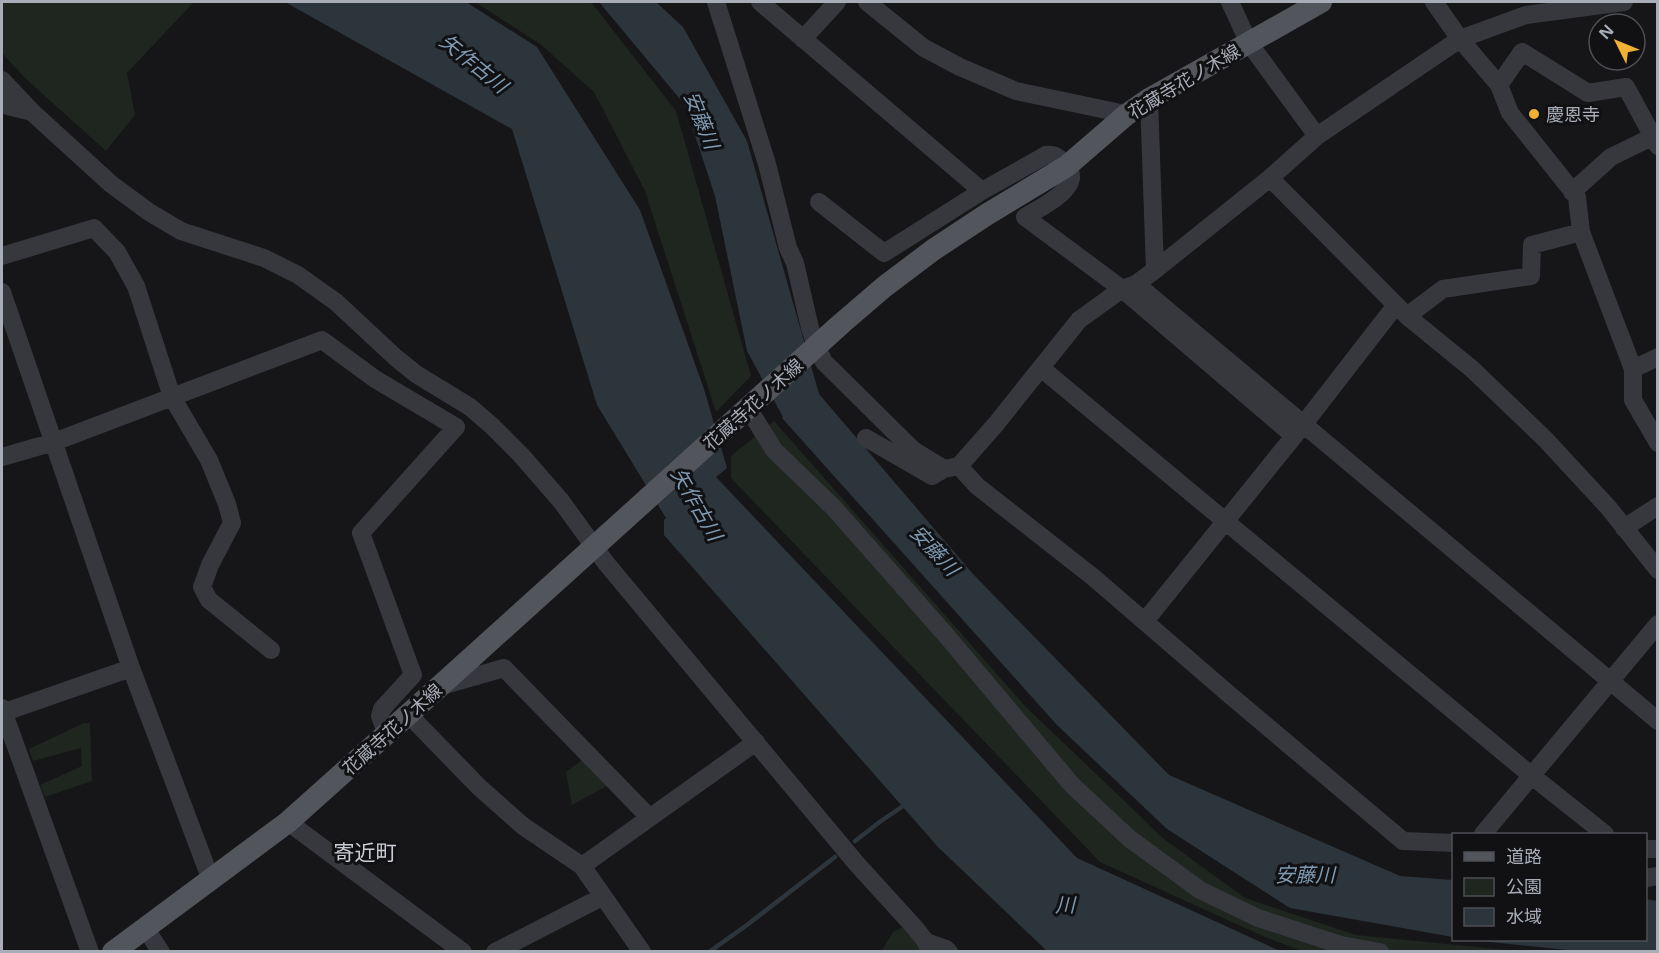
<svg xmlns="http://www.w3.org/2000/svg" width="1659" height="953" font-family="'Noto Sans','Noto Sans JP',sans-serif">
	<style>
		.green { fill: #1e261f }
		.water { fill: #2c353c }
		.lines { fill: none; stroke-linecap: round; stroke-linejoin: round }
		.stream { stroke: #2c353c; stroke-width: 4.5 }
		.minor { stroke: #37383d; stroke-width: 18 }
		.major { stroke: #53555c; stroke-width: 22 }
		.poi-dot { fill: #f2b134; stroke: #111113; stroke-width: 2 }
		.labels { text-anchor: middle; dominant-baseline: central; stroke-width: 6; stroke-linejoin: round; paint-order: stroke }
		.street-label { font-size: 18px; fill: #a8adb8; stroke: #111113 }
		.poi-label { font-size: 18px; fill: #a8adb8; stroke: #111113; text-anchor: start }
		.water-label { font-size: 20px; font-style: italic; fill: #7f9bb3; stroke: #111113 }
		.quarter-label { font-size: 21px; fill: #c9ccd4; stroke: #111113 }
	</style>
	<rect width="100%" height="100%" fill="#161618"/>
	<path class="green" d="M2,2H194L127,73L135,115L106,151L25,78L2,53Z
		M475,2H591L676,111L751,376L716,412L645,191L594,92L540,44Z
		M774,421L1026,707L1164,839L1245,898L1356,935L1518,951H1302L1265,937L1100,862L731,478V456Z
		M84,723H90L92,781L45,797L40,785L82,766L81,748L33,761L29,749Z
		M583,759L607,786L572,805L566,772Z
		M903,927L924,952H881L893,932Z"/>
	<path class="water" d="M285,2H466L537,47L640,210L704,389L727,468L716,477L1077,858L1280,951H1047L938,847L664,535V520L666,518L597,405L512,129Z
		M599,2H656L683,27L747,141L819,394L973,574L1169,775L1400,876L1453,880V937L1290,908L1167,829L1057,725L782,418L783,417L747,351L715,196L685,105Z
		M1646,899L1657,901V951H1578L1471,940H1646Z"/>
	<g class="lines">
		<path class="stream" d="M855,841L881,821L906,804
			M709,952L747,925L835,857"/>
		<path class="minor" d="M716,2L767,164L788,248L795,263L810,328L816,346L824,362L913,450L944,469L959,466L996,424L1079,320L1122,289L1136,284L1155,270L1270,178L1317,136L1460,39L1526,15L1624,2
			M760,2L982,191
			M867,2L924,48L960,67L1016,91L1116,112L1126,115
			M1230,2L1249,43L1317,136
			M1434,2L1460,39L1499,85L1510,113L1577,197L1581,232L1633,369V400L1658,443
			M803,39L837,2
			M2,80L32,112L111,184L149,212L181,231L264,258L298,275L336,302L395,357L416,374L470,407L492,426L521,455L561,501L606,563L856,863L916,929L926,942L930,952
			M1499,85L1522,52L1588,93L1626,87L1658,146
			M1149,99L1155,270
			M2,102L8,106L32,112
			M1270,178L1407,316L1443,289L1531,276L1532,245L1581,232
			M1572,192L1611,157L1652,137
			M819,202L884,253L982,191L1046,155C1055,154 1060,158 1066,165C1086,187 1041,207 1025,217L1122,289L1294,436
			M2,256L94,228L117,252L136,286L172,397L209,460L227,504L232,523L210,565L202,587L209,600L271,650
			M1136,284L1658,721
			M2,292L131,668L211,880
			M1407,316L1472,369L1545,439L1608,507L1658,570
			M1041,368L1532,776L1605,834
			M1633,369L1658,357
			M748,408L774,450L834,508L945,634L1072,785L1130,839L1200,890L1258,918L1341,945L1380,952
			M866,438L932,476L944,469
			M2,457L54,442L322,340L375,379L456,427L361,533L413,675L382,709L380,716L387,735
			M959,466L977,486L1093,577L1231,696L1403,841L1454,843
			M1624,528L1658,506
			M1145,621L1303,425L1396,305
			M441,686L504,668L649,817
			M2,708L90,952
			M2,713L131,668
			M409,715L479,787L523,826L582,866L642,952
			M288,822L463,952
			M1483,834L1658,624
			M1646,849H1658
			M582,866L756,742
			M1646,878L1658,876
			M145,928L161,952
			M926,942L946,949L949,952
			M495,952L602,897"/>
		<path class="major" d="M113,952L288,822L440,686L842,323L884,287L933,250L986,215L1067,166L1126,115L1149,99L1321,2"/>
	</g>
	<circle class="poi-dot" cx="1534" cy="114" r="6"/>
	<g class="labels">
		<g class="street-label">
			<text transform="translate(1184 81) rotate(-31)">花蔵寺花ノ木線</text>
			<text transform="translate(753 404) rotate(-42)">花蔵寺花ノ木線</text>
			<text transform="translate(392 729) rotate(-42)">花蔵寺花ノ木線</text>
		</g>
		<g class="poi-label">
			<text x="1546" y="114">慶恩寺</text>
		</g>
		<g class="water-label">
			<text transform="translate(474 63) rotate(39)">矢作古川</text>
			<text transform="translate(702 120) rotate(68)">安藤川</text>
			<text transform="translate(697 504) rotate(60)">矢作古川</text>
			<text transform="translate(935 550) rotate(47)">安藤川</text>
			<text x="1305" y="874">安藤川</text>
			<text x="1065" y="904">川</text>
		</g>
		<g class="quarter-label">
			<text x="365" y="852">寄近町</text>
		</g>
	</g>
	<rect width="1659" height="953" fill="none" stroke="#a8adb8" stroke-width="6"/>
	<rect x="1452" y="833" width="195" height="108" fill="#111113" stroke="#4d4f55" stroke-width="1.5"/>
	<rect x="1464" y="852" width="30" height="9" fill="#53555c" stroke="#4d4f55" stroke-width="1.5"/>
	<text x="1506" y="863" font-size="18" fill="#a8adb8">道路</text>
	<rect x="1464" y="878" width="30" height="18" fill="#1e261f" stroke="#4d4f55" stroke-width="1.5"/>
	<text x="1506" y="893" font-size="18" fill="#a8adb8">公園</text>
	<rect x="1464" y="908" width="30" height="18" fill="#2c353c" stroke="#4d4f55" stroke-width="1.5"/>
	<text x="1506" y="923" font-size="18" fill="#a8adb8">水域</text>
	<g transform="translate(1617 42) rotate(313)"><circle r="28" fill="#111113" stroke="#4d4f55" stroke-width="1.5"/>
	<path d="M0-4.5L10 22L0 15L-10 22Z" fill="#f2b134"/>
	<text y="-9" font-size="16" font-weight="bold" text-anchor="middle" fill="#a8adb8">N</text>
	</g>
</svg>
